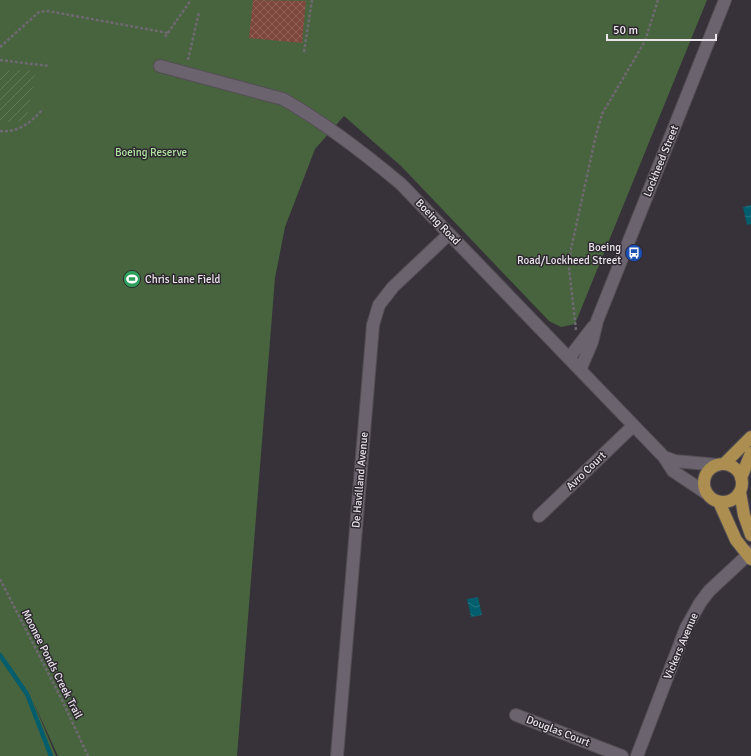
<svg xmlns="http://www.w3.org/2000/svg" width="751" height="756" font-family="Signika,sans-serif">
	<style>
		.green { fill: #47643e }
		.garden { fill: url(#garden-furrows) }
		.water { fill: url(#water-waves) }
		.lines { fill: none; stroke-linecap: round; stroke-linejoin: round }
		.stream { stroke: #025d6d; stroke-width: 4.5 }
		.building { fill: url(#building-cross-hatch) }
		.minor-casing { stroke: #544e55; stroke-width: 14 }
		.major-casing { stroke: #544e55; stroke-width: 14 }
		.path { stroke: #6e6970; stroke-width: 2.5; stroke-dasharray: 3 2; stroke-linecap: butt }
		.minor { stroke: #6b636d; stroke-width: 12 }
		.major { stroke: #ab8e50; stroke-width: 12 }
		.labels { text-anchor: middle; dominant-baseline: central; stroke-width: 3; stroke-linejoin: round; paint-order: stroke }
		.park-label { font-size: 11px; fill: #afe5a0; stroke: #2d272f }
		.street-label { font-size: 11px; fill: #e9e5ea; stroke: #2d272f }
		.poi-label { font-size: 11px; fill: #e9e5ea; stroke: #2d272f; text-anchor: end }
	</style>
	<defs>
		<pattern id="garden-furrows" width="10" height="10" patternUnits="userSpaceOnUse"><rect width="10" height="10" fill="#47643e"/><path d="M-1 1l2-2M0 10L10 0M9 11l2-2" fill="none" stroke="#627a5a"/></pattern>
		<pattern id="water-waves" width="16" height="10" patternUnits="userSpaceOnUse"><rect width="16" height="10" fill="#025d6d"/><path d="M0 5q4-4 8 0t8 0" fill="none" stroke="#277482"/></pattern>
		<pattern id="building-cross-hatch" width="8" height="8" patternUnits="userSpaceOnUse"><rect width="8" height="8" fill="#7d473c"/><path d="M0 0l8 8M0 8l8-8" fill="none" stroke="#8f6158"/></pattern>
	</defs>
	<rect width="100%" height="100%" fill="#373139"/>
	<path class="green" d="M0,0H707L575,324L561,327L549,321L401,166L344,116L315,149L285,227L275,278L237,756H58L32,699L56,756H0Z"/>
	<path class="garden" d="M36,70L26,121L0,122V71Z"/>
	<path class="water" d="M751,205V224L747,225L743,207Z
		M478,597L482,615L471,617L467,599Z"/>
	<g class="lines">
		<path class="stream" d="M0,655L27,694L51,756"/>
	</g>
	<path class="building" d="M253,0L306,1L302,43L249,38Z"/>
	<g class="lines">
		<defs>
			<path id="minor" d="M160,66L283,99C325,123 364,153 401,184L664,457L673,471L706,493
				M569,358L593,327
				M580,370L592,342L597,321L725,0
				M664,457L675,461L718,465
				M539,516L633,426
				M516,715L622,756
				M337,756L373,325L379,305L393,287L449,234
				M637,756L686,628L700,603L709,591L751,552"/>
			<path id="major" d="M704 483a19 19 0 1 1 38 0a19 19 0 1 1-38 0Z
				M724,464L751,437
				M741,478L751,453
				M740,492L744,515L751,535
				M719,502L736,540L751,559"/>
		</defs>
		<use href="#minor" class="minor-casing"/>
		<use href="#major" class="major-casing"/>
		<path class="path" d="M165,37L191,0
			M0,47L39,12L48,11L168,33
			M304,52L312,0
			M0,60L49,66
			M188,60L199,12
			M0,131C19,133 31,122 43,109
			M576,330L569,268L571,249L596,135L602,114L645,41L658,0
			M0,579L62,700L88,756"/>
		<use href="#minor" class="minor"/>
		<use href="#major" class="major"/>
	</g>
	<defs>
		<symbol id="bus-disc" viewBox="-11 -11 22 22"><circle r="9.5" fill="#1a4fb4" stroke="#2d272f"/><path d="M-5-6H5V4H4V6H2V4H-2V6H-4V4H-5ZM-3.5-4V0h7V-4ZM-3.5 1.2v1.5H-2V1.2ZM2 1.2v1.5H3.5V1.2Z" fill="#fff"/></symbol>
		<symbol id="stadium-disc" viewBox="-11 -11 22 22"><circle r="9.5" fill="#2e9e5b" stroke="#2d272f"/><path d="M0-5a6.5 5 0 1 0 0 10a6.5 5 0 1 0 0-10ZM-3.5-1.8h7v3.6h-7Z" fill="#fff"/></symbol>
	</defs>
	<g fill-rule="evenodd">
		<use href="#bus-disc" x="624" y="243" width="20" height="20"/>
		<use href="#stadium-disc" x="122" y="269" width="20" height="20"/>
	</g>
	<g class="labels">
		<g class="park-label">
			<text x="151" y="152">Boeing Reserve</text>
		</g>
		<g class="street-label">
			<text transform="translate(661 161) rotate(-68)">Lockheed Street</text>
			<text transform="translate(438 222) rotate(46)">Boeing Road</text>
			<text transform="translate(586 471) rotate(-44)">Avro Court</text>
			<text transform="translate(360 480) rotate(-85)">De Havilland Avenue</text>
			<text transform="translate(681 646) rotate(-67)">Vickers Avenue</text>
			<text transform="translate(52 664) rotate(63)">Moonee Ponds Creek Trail</text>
			<text transform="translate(558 731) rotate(21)">Douglas Court</text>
		</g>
		<g class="poi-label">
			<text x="621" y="247">Boeing<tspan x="621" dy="13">Road/Lockheed Street</tspan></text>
			<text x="145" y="279" text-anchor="start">Chris Lane Field</text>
		</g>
	</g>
	<path d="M607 34v6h109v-6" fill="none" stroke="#e9e5ea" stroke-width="2"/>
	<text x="613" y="34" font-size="12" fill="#e9e5ea" stroke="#2d272f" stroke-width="3" paint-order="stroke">50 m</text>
</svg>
